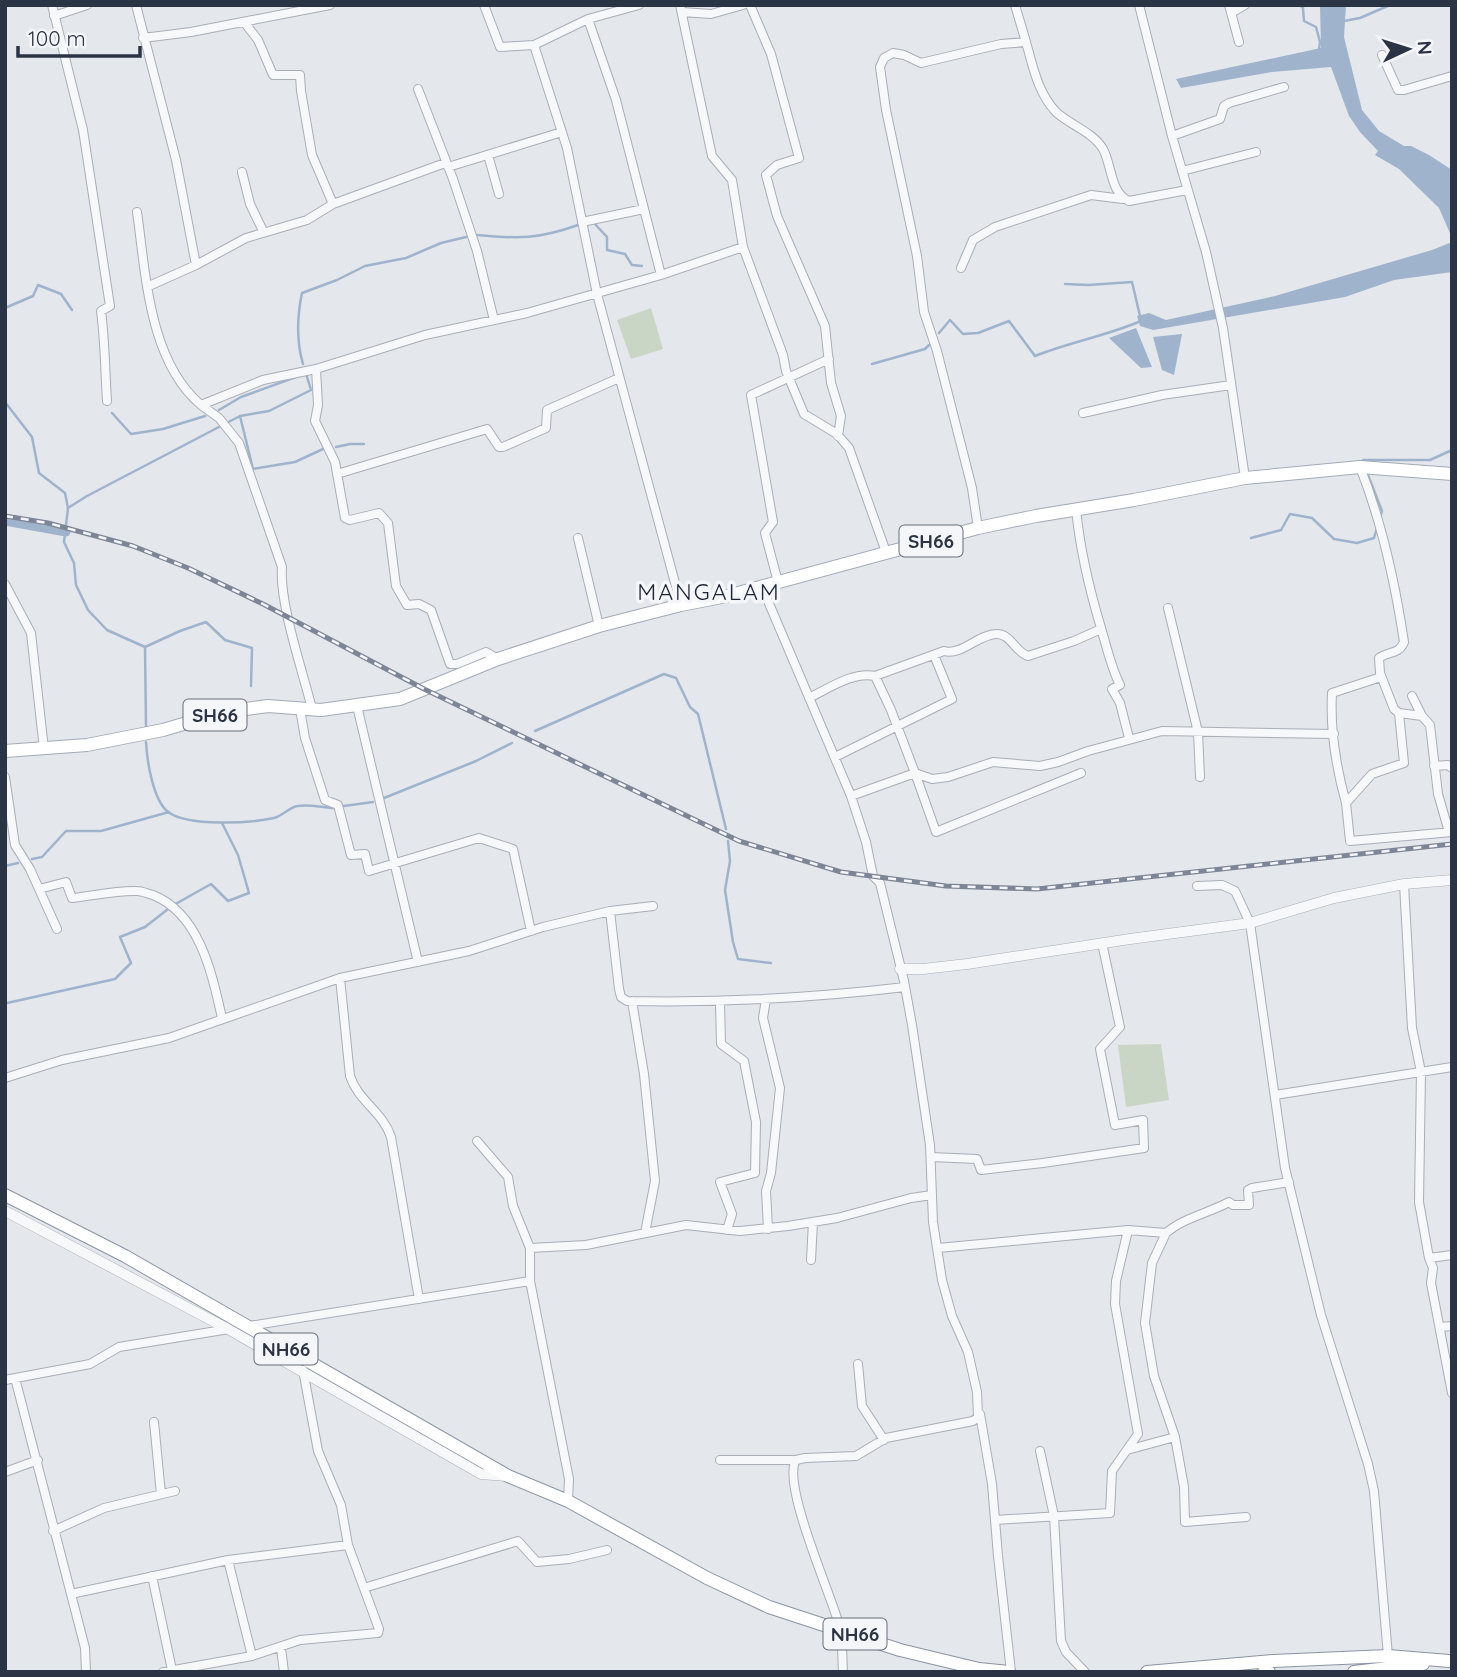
<svg xmlns="http://www.w3.org/2000/svg" width="1457" height="1677" font-family="Quicksand,sans-serif">
	<style>
		.green { fill: #c9d6c5 }
		.water { fill: #9fb4cc }
		.lines { fill: none; stroke-linecap: round; stroke-linejoin: round }
		.stream { stroke: #9fb4cc; stroke-width: 2.5 }
		.canal { stroke: #9fb4cc; stroke-width: 9 }
		.minor-casing { stroke: #a9aeb7; stroke-width: 10 }
		.tertiary-casing { stroke: #a9aeb7; stroke-width: 11 }
		.primary-casing { stroke: #a3abb8; stroke-width: 14 }
		.trunk-casing { stroke: #8b94a3; stroke-width: 14 }
		.minor { stroke: #f7f8fa; stroke-width: 8 }
		.tertiary { stroke: #f7f8fa; stroke-width: 10 }
		.primary { stroke: #fff; stroke-width: 12 }
		.trunk { stroke: #fff; stroke-width: 12 }
		.rail-casing { stroke: #7d8696; stroke-width: 5 }
		.rail { stroke: #f4f6f9; stroke-width: 2.5; stroke-dasharray: 8; stroke-linecap: butt }
		.labels { text-anchor: middle; dominant-baseline: central; stroke-width: 7; stroke-linejoin: round; paint-order: stroke }
		.shield { fill: #f4f6f9; stroke: #676e7b; stroke-width: 2 }
		.shield-label { font-size: 19px; font-weight: bold; fill: #2b3445 }
		.neighbourhood-label { font-size: 23px; letter-spacing: 2px; fill: #1d2536; stroke: #f4f6f9 }
	</style>
	<rect width="100%" height="100%" fill="#e4e7ec"/>
	<path class="green" d="M651,308L663,349L631,359L617,320Z
		M1161,1044L1169,1100L1126,1107L1118,1045Z"/>
	<path class="water" d="M1320,5H1346L1344,37L1362,110L1379,131L1404,146H1411L1429,155L1452,170V238L1439,208L1399,169L1375,155L1378,151L1360,132L1349,116L1331,67L1272,72L1181,88L1176,79L1321,48Z
		M1452,242V272L1394,280L1345,297L1153,330L1140,326L1137,316L1149,313L1166,320L1275,296L1432,250Z
		M1136,328L1152,367L1141,368L1109,338Z
		M1182,334L1174,375L1162,370L1153,337Z"/>
	<g class="lines">
		<path class="stream" d="M1300,5L1303,8L1304,21L1316,27L1320,42L1319,49
			M1344,21L1360,18L1390,5
			M594,223L607,237V250L625,254L632,265L642,266
			M477,235C518,239 539,239 578,225
			M1065,284L1088,285L1132,282L1140,316
			M5,308L33,296L38,285L61,294L72,310
			M939,333L950,320L963,334L978,333L1009,321L1035,356C1070,342 1106,336 1141,321
			M303,364C296,340 297,317 302,293L337,280L365,266L406,258L441,243L466,237
			M872,364L925,349L929,345
			M5,402L32,437L39,473L65,493L68,508L64,542L74,563L76,585L88,610L107,630L145,647L146,727
			M219,410L241,397L299,376
			M112,413L131,434L163,429L205,416
			M240,416L253,469L295,462L323,449
			M336,447L350,444H364
			M1363,460H1430L1452,450
			M1368,475L1382,511L1380,518
			M68,508L87,496L240,416L269,411L311,390L307,377
			M1251,538L1281,530L1290,514L1312,518L1334,539L1357,543L1374,538L1377,528
			M145,647L180,631L206,622L225,640L252,648L251,686
			M535,731L664,674L676,678L690,707L698,714L726,829
			M146,742C147,761 153,800 168,812C188,827 251,823 274,818C283,816 289,807 298,806C310,804 324,808 335,808
			M384,798L476,761L512,743
			M344,806L373,802
			M728,841L730,861L725,890L733,942L738,959L771,963
			M32,859L42,857L66,831H101L169,812
			M5,866L18,863
			M7,1003L115,979L131,963L120,937L145,927L172,906L211,884L228,901L249,893L238,855L222,823"/>
		<path class="canal" d="M5,521L66,532"/>
		<defs>
			<path id="minor" d="M52,5L83,130L110,306L101,311C105,341 105,371 107,401
				M136,5L176,160L196,265L149,286
				M484,5L500,47L534,45L567,148L597,294L681,605
				M680,5L712,156L732,180L743,247L783,355L786,371L804,414L837,434L849,448L886,552
				M750,5L771,54L799,158L777,165L766,175L777,216L825,326L831,383L841,416L838,436
				M1139,5L1172,136L1206,252L1223,328L1245,478
				M1229,5L1239,42
				M682,12L711,14L743,5
				M1231,13L1245,5
				M54,16L87,5
				M244,22L258,40L273,75H300L301,91L312,155L333,204
				M143,38L191,32L330,5
				M1026,42C1033,67 1038,93 1056,112C1070,125 1093,132 1103,149C1112,165 1110,193 1129,201L1187,190
				M534,45L588,19L639,5
				M1382,55L1398,90H1404L1452,76
				M418,89L453,179L477,251L494,320
				M1172,136L1220,119L1224,106L1229,103L1284,87
				M488,155L499,194
				M448,167L562,132
				M1182,171L1256,152
				M242,172L250,204L263,231
				M137,212C146,275 149,361 201,405L263,380L316,369L425,335L527,313L661,275L616,100L588,19
				M582,222L644,209
				M196,265L246,238L307,220L333,204L445,163
				M961,268L973,240L995,227L1091,195L1123,199
				M661,275L743,247
				M316,369L318,405L315,421L335,462L345,518L350,520L379,513L388,523L396,586L407,605L419,604L431,610L450,664H457L486,652L498,659
				M201,405L219,418L239,443L282,567C279,603 303,672 312,709
				M1083,413L1162,395L1231,385
				M1360,467C1382,523 1395,582 1404,642C1399,655 1388,651 1379,658L1380,673L1394,709L1399,713L1422,716L1430,725L1438,794L1449,832
				M337,474L487,429L499,447H503L546,428L547,410L619,378
				M1076,509C1080,550 1089,588 1101,628C1107,648 1111,667 1120,685L1112,689L1120,703L1129,738
				M978,528L972,488L937,351L924,312L917,256L886,110L880,67L884,58L893,53L904,55L921,63L1001,44L1026,42L1015,5
				M578,538L599,626
				M778,582L765,533L773,522L751,395L829,359
				M5,584L31,633L44,749
				M762,587L851,796L866,842L873,876L880,883L904,981L912,1025L930,1145L933,1222L942,1280L952,1316L968,1352L977,1392L978,1417L973,1421L886,1438L856,1456L805,1458L796,1460C781,1484 832,1596 840,1628C843,1642 842,1658 843,1672
				M1168,608L1198,732L1200,777
				M875,676L944,651C962,656 978,634 997,634C1011,634 1015,652 1028,656L1074,641L1101,629
				M1412,696L1422,716
				M809,698C828,689 853,671 875,676L891,710L915,773L932,779L948,777L993,762L1040,766L1058,762L1088,751L1162,731L1334,734
				M357,706L418,962
				M300,709L305,738L325,800L338,805L351,855L365,854L369,871L479,838L513,849L531,931
				M1399,713L1404,763L1372,774L1346,803L1350,841L1452,832
				M835,757L952,699L934,655
				M1434,766L1448,765L1452,768
				M5,777L15,845L30,869L57,929
				M851,796L915,773L936,832L1081,773
				M1346,803C1336,767 1330,729 1332,693L1381,677
				M1404,884L1412,1028L1421,1072L1419,1202L1429,1258L1433,1268L1431,1283L1452,1393
				M1197,886L1222,885L1235,891L1250,923L1285,1168L1321,1315L1368,1464L1374,1491L1388,1656
				M39,889L66,882L72,898C93,896 116,890 137,891C142,891 148,894 153,895C200,914 212,974 222,1018
				M610,911L619,989L621,997L627,1001C720,1003 812,998 905,987
				M340,978L350,1076C358,1101 383,1112 391,1137L419,1299
				M766,999L763,1018L780,1088L771,1173L766,1191L768,1229
				M632,1001L644,1074L655,1181L645,1233
				M720,1002L721,1044L744,1061L756,1122L755,1173L720,1182L732,1214L727,1230
				M5,1078L62,1060L169,1038L340,978L469,951L543,927L610,911L653,906
				M1275,1095L1452,1067
				M477,1141L508,1177L513,1206L530,1248
				M931,1157L977,1159L981,1170L1043,1163L1144,1148L1143,1120L1115,1125L1100,1049L1120,1027L1102,943
				M938,1248L1128,1230L1166,1233C1183,1218 1209,1213 1229,1202L1233,1205H1249L1248,1190L1252,1188L1289,1182
				M1429,1258L1452,1255
				M811,1260L813,1222
				M530,1281L569,1479L568,1501
				M249,1326L530,1281V1248L586,1245L686,1225L740,1231L788,1226L837,1218L911,1198L932,1195
				M1440,1327L1452,1326
				M858,1364L862,1406L884,1440
				M15,1378L85,1648L86,1672
				M5,1380L90,1364L119,1347L229,1329
				M980,1414L992,1484L998,1556L1011,1672
				M154,1422L161,1494
				M1175,1437L1184,1487L1185,1522L1246,1517
				M1127,1450L1175,1437L1154,1376L1145,1323L1152,1263L1166,1233
				M1040,1451L1054,1516L1061,1641L1066,1652L1085,1672
				M720,1460H796
				M5,1472L38,1460
				M995,1520L1110,1513L1112,1471L1138,1434L1115,1304L1116,1281L1128,1230
				M53,1531L104,1508L175,1491
				M228,1560L252,1656
				M152,1576L172,1670
				M364,1588L518,1541L537,1562L569,1559L607,1550
				M71,1594L228,1560L348,1545L341,1505L318,1451L303,1370
				M281,1648L284,1672
				M163,1672L252,1656L300,1640L378,1633L379,1629L348,1545"/>
			<path id="tertiary" d="M900,969H923L967,964L1130,939L1250,923L1334,898L1404,884L1452,880
				M5,1211L228,1329L481,1474L507,1476"/>
			<path id="primary" d="M5,751L87,745L163,730L224,712L268,706L321,710L400,699L498,659L599,626L681,605L727,596L978,528L1036,516L1134,500L1245,478L1360,467L1452,474"/>
			<path id="trunk" d="M5,1195L125,1256L508,1476L568,1501L707,1578L769,1607L900,1650L979,1669L1009,1672
				M1147,1672L1273,1661L1388,1656L1449,1661
				M1264,1672H1269
				M1354,1672L1423,1664"/>
		</defs>
		<use href="#minor" class="minor-casing"/>
		<use href="#tertiary" class="tertiary-casing"/>
		<use href="#primary" class="primary-casing"/>
		<use href="#trunk" class="trunk-casing"/>
		<use href="#minor" class="minor"/>
		<use href="#tertiary" class="tertiary"/>
		<use href="#primary" class="primary"/>
		<use href="#trunk" class="trunk"/>
		<defs>
			<path id="rail" d="M5,516L48,523L81,532L133,546L188,568L263,604L424,689L739,841L841,872L946,886L1037,889L1452,844"/>
		</defs>
		<use href="#rail" class="rail-casing"/>
		<use href="#rail" class="rail"/>
	</g>
	<g class="labels">
		<g class="shield">
			<rect x="899.5" y="525.5" width="63" height="31" rx="5"/>
			<rect x="183.5" y="699.5" width="63" height="31" rx="5"/>
			<rect x="254.5" y="1333.5" width="63" height="31" rx="5"/>
			<rect x="823.5" y="1618.5" width="63" height="31" rx="5"/>
		</g>
		<g class="shield-label">
			<text x="931" y="541">SH66</text>
			<text x="215" y="715">SH66</text>
			<text x="286" y="1349">NH66</text>
			<text x="855" y="1634">NH66</text>
		</g>
		<g class="neighbourhood-label">
			<text x="709" y="591">MANGALAM</text>
		</g>
	</g>
	<rect width="1457" height="1677" fill="none" stroke="#2b3445" stroke-width="14"/>
	<g transform="translate(1408 49) rotate(86)" stroke="#f4f6f9" stroke-width="5" paint-order="stroke">
	<path d="M0-5L12 26L0 18L-12 26Z" fill="#2b3445"/>
	<text y="-10" font-size="19" font-weight="bold" text-anchor="middle" fill="#2b3445">N</text>
	</g>
	<path d="M18 46v10h122v-10" fill="none" stroke="#2b3445" stroke-width="3.5"/>
	<text x="28" y="46" font-size="21" fill="#2b3445" stroke="#f4f6f9" stroke-width="5" paint-order="stroke">100 m</text>
</svg>
